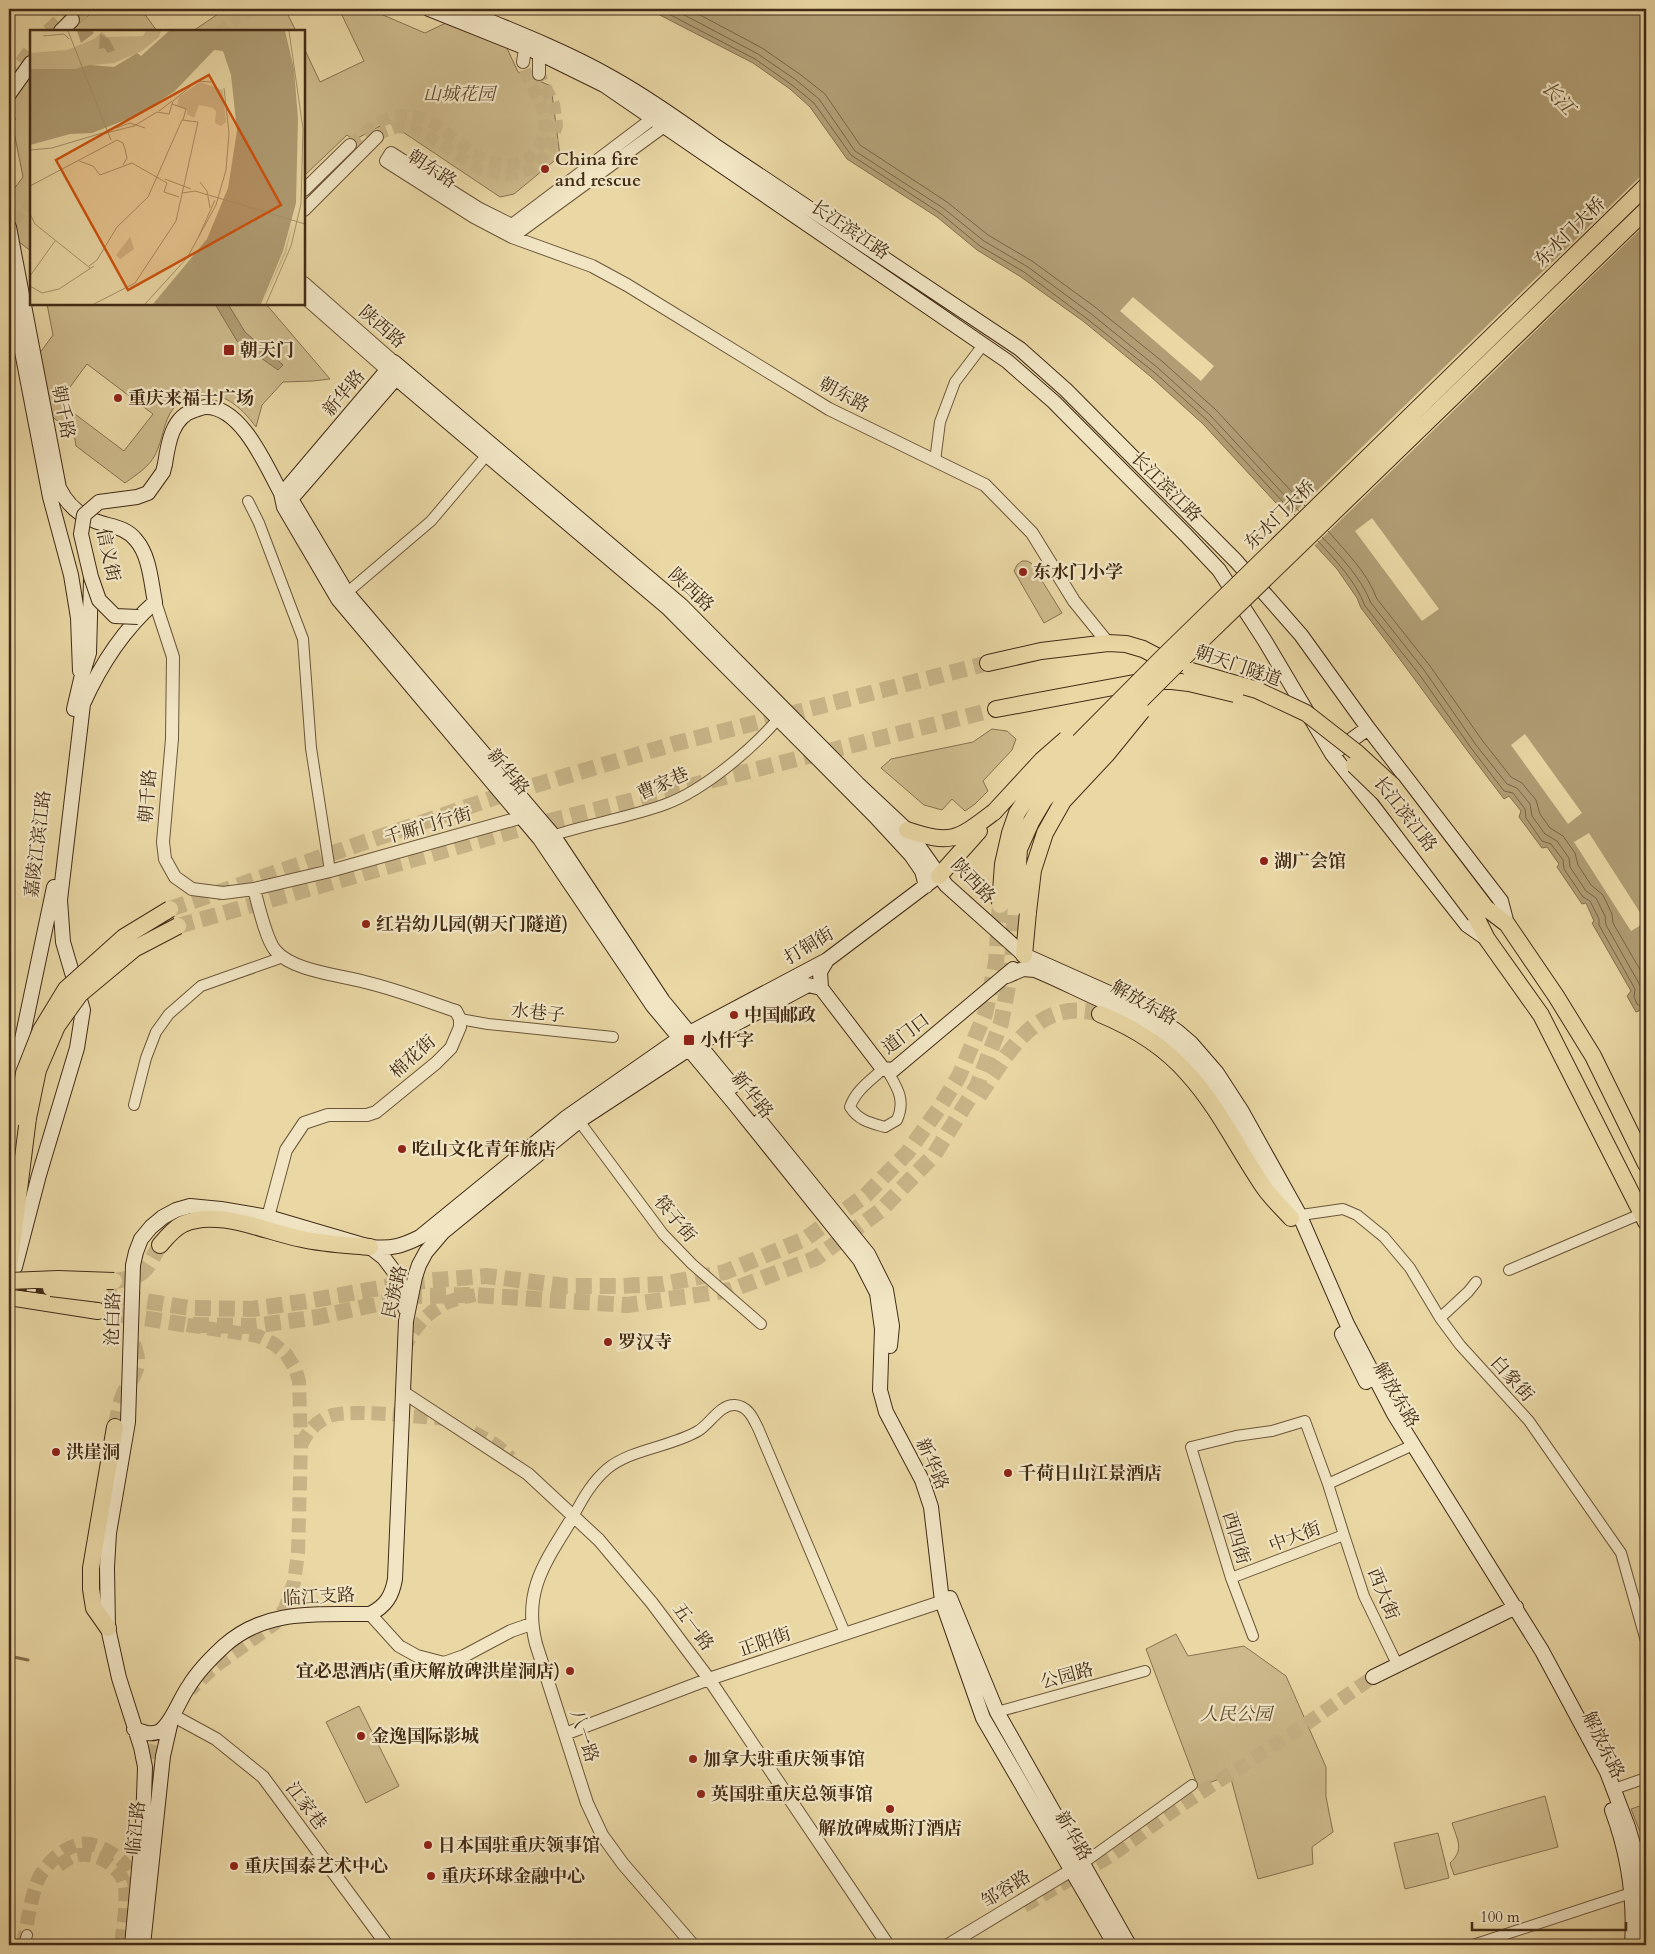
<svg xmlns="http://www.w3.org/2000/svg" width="1655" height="1954" font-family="Cardo,'Noto Serif SC',serif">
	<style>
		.green { fill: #cdba8c; stroke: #887251; fill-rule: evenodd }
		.water { fill: #b09d74; stroke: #846f4e }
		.pier { fill: #e9d7a4 }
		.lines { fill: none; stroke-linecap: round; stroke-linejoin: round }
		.shore { stroke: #796445; stroke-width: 1 }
		.stream { stroke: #846f4e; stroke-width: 3 }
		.minor-tunnel { stroke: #c8b588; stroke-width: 10; stroke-dasharray: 10 5; stroke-linecap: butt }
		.tertiary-tunnel { stroke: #c8b588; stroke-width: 12; stroke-dasharray: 12 6; stroke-linecap: butt }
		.secondary-tunnel { stroke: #c8b588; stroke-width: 14; stroke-dasharray: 14 7; stroke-linecap: butt }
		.primary-tunnel { stroke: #c8b588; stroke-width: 16; stroke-dasharray: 16 8; stroke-linecap: butt }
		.minor-casing { stroke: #6c563a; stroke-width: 12 }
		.tertiary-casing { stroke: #6c563a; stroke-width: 14 }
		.secondary-casing { stroke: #422b16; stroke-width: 16 }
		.primary-casing { stroke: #422b16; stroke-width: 18 }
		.minor { stroke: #f1e5c4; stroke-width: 10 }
		.tertiary { stroke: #f1e5c4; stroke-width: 12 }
		.secondary { stroke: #f1e5c4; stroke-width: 14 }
		.primary { stroke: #e9d7a4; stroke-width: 16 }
		.rail-casing { stroke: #422b16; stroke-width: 5 }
		.rail { stroke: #f1e5c4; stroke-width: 3; stroke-dasharray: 9; stroke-linecap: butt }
		.secondary-bridge-casing { stroke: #422b16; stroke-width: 16; stroke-linecap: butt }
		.primary-bridge-casing { stroke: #422b16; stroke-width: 18; stroke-linecap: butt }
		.secondary-bridge { stroke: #f1e5c4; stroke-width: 14 }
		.primary-bridge { stroke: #e9d7a4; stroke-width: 16 }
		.poi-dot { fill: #8f2418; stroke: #f1e5c4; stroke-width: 2 }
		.labels { text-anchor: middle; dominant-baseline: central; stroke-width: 4.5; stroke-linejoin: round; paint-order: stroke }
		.park-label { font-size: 18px; font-style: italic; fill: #5e482e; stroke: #f1e5c4 }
		.poi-label { font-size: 18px; font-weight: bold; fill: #422b16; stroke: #f1e5c4; text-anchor: start }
		.street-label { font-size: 18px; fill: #422b16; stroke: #f1e5c4 }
		.water-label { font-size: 19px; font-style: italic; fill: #5e482e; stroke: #f1e5c4 }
		.inset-river { fill: none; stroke: #b09d74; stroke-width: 2.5 }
		.inset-road { fill: none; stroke: #a6926b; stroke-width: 1 }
		.view { fill: #cf520e; fill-opacity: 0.15; stroke: #cf520e; stroke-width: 2.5 }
		.inset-edge { fill: none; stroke: #422b16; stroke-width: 2.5 }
	</style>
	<rect width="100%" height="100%" fill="#e9d7a4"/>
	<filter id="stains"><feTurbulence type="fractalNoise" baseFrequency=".004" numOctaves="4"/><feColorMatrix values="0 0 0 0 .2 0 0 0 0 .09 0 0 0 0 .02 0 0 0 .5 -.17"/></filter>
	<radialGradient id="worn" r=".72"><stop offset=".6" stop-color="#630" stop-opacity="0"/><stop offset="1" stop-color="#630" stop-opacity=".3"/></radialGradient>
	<path class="green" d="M96,9H141L157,31H70Z
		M214,9H285L296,31H193L218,14Z
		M339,9H369L425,33L448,22L506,46L518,72L551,86L560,156L514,194L500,197L388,122L354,140L347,135L304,176V48L320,82L364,61Z
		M31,73V251L19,242L10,194L23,177L12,122L16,119L9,111V103Z
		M47,304H266L330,379L313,381L283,382L262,405L256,427C241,407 220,387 193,397C186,399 178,403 173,409C163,422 163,440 155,455C149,467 136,475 125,483L76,446L74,433L51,416L39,354L53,335ZM87,364L153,414L124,451L59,402Z
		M1022,561H1027L1031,563L1062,613L1044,623L1014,571L1017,565Z
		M992,729L1007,731L1016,739L1012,750L983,781L988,791L975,804L965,811L952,799L942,810L924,805L881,768L891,759L973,742Z
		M1176,1634L1188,1656L1244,1646L1286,1676L1326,1767V1797L1333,1832L1312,1847L1313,1864L1258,1879L1230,1775L1198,1787L1146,1649Z
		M359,1706L399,1786L366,1803L326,1722Z
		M1545,1796L1558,1847L1454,1875L1450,1863C1465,1849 1457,1840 1452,1823Z
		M1646,1804V1847L1631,1809Z
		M1438,1833L1449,1878L1405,1889L1394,1843Z"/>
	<path class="water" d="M643,9H1646V1019L1641,1010L1636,1012L1627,996L1631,991L1592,923L1594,921L1586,903L1582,904L1557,867L1559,864L1547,847L1542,848L1519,817L1521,811L1509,796L1504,799C1455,736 1410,671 1361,608L1357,598L1337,569L1203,424L1150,376L1083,321L1021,277L977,250L937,217L847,159L810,107L790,89L753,63L650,10Z
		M215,304H228L245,332L283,365L278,370L237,341Z"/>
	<path class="pier" d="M1646,171V224L1313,547L1288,519Z
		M1133,297L1214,366L1201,381L1120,311Z
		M1372,518L1439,609L1422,621L1355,531Z
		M1525,734L1582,813L1568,824L1511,745Z
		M1589,833L1646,922L1631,931L1574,842Z"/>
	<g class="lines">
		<path class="shore" d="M659,9L755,59L792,85L814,103L851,155L940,213L980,246L1024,272L1086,318L1154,372L1207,420L1295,515
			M673,9L758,54L796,80L819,99L855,151L943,208L984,241L1028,267L1090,313L1158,368L1211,416L1299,511
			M689,9L762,48L801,75L825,94L860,145L947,202L988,235L1032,261L1095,307L1163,362L1216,410L1305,506
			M1328,531C1346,552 1367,572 1377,599L1430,666L1482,740L1511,777L1522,783L1536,800L1540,814L1550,828L1563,836L1575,853L1578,865L1591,885L1603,895L1612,914L1613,923L1646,980
			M1322,537C1341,557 1360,576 1371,603L1424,670L1476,745L1507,784L1517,788L1530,804L1532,816L1545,834L1557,841L1569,858L1570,867L1586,891L1596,898L1605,916L1606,925L1641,987V998L1646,1000
			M1318,541C1336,561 1355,580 1365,606L1419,674L1471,748L1504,791L1513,793L1525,809L1526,818L1542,841L1551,844L1563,860L1564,869L1583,897L1590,901L1599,919V925L1635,989L1634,997L1637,1004L1646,1009"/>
		<path class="stream" d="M9,1656L28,1660"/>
		<path class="minor-tunnel" d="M219,31L255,9
			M15,221L31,202"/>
		<path class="tertiary-tunnel" d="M377,137L383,132L397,127L414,129L430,137L480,170L506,176L531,170L550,149L557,125L554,104L539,74
			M350,145C366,131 383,115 406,115C447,116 473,174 518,163C525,161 528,160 533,154C540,146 546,134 545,123C544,101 527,83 523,62"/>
		<path class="secondary-tunnel" d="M72,20L87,9
			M48,31L72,9
			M9,80L31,49
			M187,1325L258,1336L274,1344L286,1354L295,1368L299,1381L301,1445L298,1553L294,1582L285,1609L274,1624L214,1667L190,1690
			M404,1351C410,1332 426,1313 444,1304C453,1299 465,1297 475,1295
			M473,1432L496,1445L511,1458
			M301,1445C307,1432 314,1424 327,1417C346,1408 414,1417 438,1418L447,1420
			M147,1779L157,1743L168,1722
			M59,1865C66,1861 71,1856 79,1855C98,1852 123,1868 125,1888C127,1906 123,1927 121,1945
			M1024,1906L1112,1855L1174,1810L1296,1731L1373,1677
			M23,1945C27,1926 32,1885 43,1871C52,1858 65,1848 80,1844C96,1841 118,1855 127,1867C132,1874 135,1884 136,1892"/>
		<path class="primary-tunnel" d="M170,909L499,796L677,743L988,663
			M178,926L538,824L996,709
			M979,1096C1009,1052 1037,996 1100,1014
			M114,1281C147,1276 144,1272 160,1245
			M100,1294L189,1308L252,1309L314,1300L412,1282L486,1276L566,1286H621L663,1284L725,1272L805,1239L866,1195L907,1153L940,1107L959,1076L985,1014L996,963L1000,905
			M98,1311L187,1325L253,1326L318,1317L414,1296L475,1295L627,1305L731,1290L816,1258L880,1211L934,1155L977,1086L1001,1023L1012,966L1015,907
			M115,1427C118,1417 119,1406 123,1396C135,1368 144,1369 130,1336"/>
		<defs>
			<path id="minor" d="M935,461L940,422L955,382L983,345
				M248,501L259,523L303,639L311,748L330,871
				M343,596L431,521L491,450
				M548,837C587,824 628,818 666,804C704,790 752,749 778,719
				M460,1019L488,1024L613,1037
				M883,1069C870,1081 856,1090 850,1107C859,1121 871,1123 885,1127L897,1120C906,1100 897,1087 887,1070
				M134,1105L146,1058L156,1032L169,1014L201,986L283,957
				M579,1121L663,1234L692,1264L761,1324
				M1294,1216L1343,1209L1357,1215L1384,1237L1410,1268L1440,1318L1460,1345L1529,1421L1621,1553L1646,1641
				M1509,1270L1643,1213
				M1440,1318L1468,1292L1476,1282
				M574,1515C583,1498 592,1482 607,1469C631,1449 671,1447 698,1431C710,1424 720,1404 735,1405C748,1406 753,1418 758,1428L845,1633
				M1344,1535L1364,1596L1397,1664
				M1231,1578L1344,1535L1328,1484L1413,1445
				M1253,1636L1231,1578L1191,1447L1236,1436L1272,1431L1305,1421L1328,1484
				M997,1712L1145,1671
				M1614,1789L1646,1778
				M1082,1864L1192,1785
				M24,1945L27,1935
				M1473,1945L1637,1891"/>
			<path id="tertiary" d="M523,62L525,49L528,38
				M539,74V53L542,45
				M660,113L512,225L478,208L391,153L386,161L474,217L512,237L671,121
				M304,190L350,145
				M304,210L377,137
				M512,225V237L592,266L627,285L829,409L985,485L1032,533L1074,601L1108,643
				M304,283L394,362
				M304,297L387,370
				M155,602L173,657L172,739L163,842L165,859L175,877L192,889L223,893L254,889L330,871L530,815
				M254,889C258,904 266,939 275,950C292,971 339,975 365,982C395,989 426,1001 456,1011L460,1019V1027L451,1048L436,1063L376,1112L367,1115H328L304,1123L286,1150L268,1217
				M403,1392L528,1474L599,1540L652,1603L709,1679L888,1945
				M574,1515C547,1560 522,1589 536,1644L587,1803L602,1835L623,1864L693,1945
				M370,1614L399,1646L417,1656L444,1663L464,1656L511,1631L531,1624
				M172,1715L216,1739L263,1777L387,1945
				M565,1734L709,1679L950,1599
				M948,1945L1080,1865"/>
			<path id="secondary" d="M429,9L539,53L604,85L1007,361L1054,402L1186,535L1219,570L1265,641L1332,754L1467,925L1487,939
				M460,9C511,30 563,50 611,77C647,97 681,121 714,145L1020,349L1066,390L1236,561L1301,635L1368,728L1501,901L1507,924
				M61,31L72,20
				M9,94L31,63
				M9,227L59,488C67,504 78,515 95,521C110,527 125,526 136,540C150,556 151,583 155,602C123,630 100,666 83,704L60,900L63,942L83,1010L77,1048L39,1175L15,1267
				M9,284L50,497L71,575L78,618L80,671
				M403,370L291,499L347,593L553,835L663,1001L733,1086
				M390,373L669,609L875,816L911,855L922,871L926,886
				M165,464C168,444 172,416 195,410C198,409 202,407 206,407C242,407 266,466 281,493L288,497
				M74,709L81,679L89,653L91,580
				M1339,749L1368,728
				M827,960L820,972L821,988L883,1069L893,1070L1013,969
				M1007,976L1023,969L1035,970C1055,978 1074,988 1094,997C1120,1009 1148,1020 1171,1039C1220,1081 1249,1144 1280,1199
				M9,1101L54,887
				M760,1121L868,1254L886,1290L892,1326L890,1346
				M371,1247C392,1249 402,1246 420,1237L567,1117L680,1038L827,960L933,880
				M1342,1334L1366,1382
				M950,1598L997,1712L1129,1945
				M1373,1677L1516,1607
				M134,1729C143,1732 151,1736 160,1731C172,1723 180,1698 189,1686C198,1671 211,1658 224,1646C266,1608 318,1615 370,1614C386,1606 392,1596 395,1579L406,1321L415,1277L419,1265L426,1252L443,1232L579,1121L689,1049L808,985L821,988
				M1612,1810C1628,1853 1635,1899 1632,1945
				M132,1945L143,1826L145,1767L141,1747L119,1678L108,1628L107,1567L109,1533L128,1422L133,1265L136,1252L141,1239L151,1227L163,1217L176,1210L190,1206L221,1209L268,1217L370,1247L384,1258L399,1278L402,1289L405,1308
				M143,1945L163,1756L171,1721
				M1115,1945L983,1718L942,1601L931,1507L922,1480L886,1412L880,1390L882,1329L877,1293L860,1260L734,1103L653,1006L540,839L338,599L284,507L281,493L288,487L394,362L681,605L858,784L907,830L946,885L1024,955L1145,1009L1177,1031L1191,1043L1217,1073L1241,1110L1299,1214L1347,1324L1394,1414L1542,1651L1607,1772L1628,1827L1639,1864L1643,1889V1945"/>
			<path id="primary" d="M988,663L1041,651L1108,643L1126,644L1143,649L1172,664
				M996,709L1145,681H1172L1189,683
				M907,830C952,845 957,840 994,812
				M939,876L979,831
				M1486,908L1507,924L1556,996L1593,1056L1646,1164
				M1475,915L1487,939L1541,1015L1646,1222
				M1024,955L1028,912
				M1100,1014C1134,1028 1164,1046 1188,1074C1218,1107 1238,1149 1263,1186C1271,1198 1281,1207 1291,1218
				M160,1245C167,1237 173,1229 183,1224C217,1208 266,1232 302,1239C324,1244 348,1245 370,1247
				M9,1269L28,1118
				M9,1297L98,1311
				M108,1628L94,1608L91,1589V1568L115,1427"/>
		</defs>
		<use href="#minor" class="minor-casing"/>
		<use href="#tertiary" class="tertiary-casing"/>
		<use href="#secondary" class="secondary-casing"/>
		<use href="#primary" class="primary-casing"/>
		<use href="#minor" class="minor"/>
		<use href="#tertiary" class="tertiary"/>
		<use href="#secondary" class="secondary"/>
		<use href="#primary" class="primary"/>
		<defs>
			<path id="rail" d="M1177,649L1646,191
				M1183,656L1646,204
				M9,1287L94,1298"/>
		</defs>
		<use href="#rail" class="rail-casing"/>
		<use href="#rail" class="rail"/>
		<defs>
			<path id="secondary-bridge" d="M138,617L115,616L99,600L91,577L81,534L84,515L99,502L137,497L148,493L163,472L165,464"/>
			<path id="primary-bridge" d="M1191,671L1257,690L1306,713L1356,752L1393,786L1486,908
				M1189,683L1235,694
				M1354,765L1384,794L1475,915
				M994,812L1042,760L1066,739
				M1000,905L1003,864L1010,833L1017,813L1035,786L1163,657L1646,186
				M1015,907L1019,849L1031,822L1044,800L1066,775L1174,667L1646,210
				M1028,912L1033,870L1045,833L1063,801L1107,754L1142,711
				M17,1117L24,1073L41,1030L66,989L124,937L170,909
				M28,1118L38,1070L57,1026L80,994L134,949L178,926
				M9,1281L58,1279L114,1281
				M51,1288L100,1294"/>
		</defs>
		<use href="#secondary-bridge" class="secondary-bridge-casing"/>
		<use href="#primary-bridge" class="primary-bridge-casing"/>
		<use href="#secondary-bridge" class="secondary-bridge"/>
		<use href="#primary-bridge" class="primary-bridge"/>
	</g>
	<g class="poi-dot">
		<circle cx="545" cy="169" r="5"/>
		<rect x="223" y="344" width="12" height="12" rx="2.5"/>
		<circle cx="118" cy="398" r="5"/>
		<circle cx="1023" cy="572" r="5"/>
		<circle cx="1264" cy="861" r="5"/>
		<circle cx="366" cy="924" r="5"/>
		<circle cx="734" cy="1015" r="5"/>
		<rect x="683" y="1034" width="12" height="12" rx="2.5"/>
		<circle cx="402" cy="1149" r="5"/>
		<circle cx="608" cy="1342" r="5"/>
		<circle cx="56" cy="1452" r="5"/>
		<circle cx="1008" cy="1473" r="5"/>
		<circle cx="570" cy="1671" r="5"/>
		<circle cx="361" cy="1736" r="5"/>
		<circle cx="693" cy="1759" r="5"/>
		<circle cx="701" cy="1794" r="5"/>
		<circle cx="890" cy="1809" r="5"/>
		<circle cx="428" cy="1845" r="5"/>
		<circle cx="234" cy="1866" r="5"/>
		<circle cx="431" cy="1876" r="5"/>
	</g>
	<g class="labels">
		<g class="park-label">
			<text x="459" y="94">山城花园</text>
			<text x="1236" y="1714">人民公园</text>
		</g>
		<g class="poi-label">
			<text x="555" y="159">China fire<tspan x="555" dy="21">and rescue</tspan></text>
			<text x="240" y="350">朝天门</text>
			<text x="128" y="398">重庆来福士广场</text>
			<text x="1033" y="572">东水门小学</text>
			<text x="1274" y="861">湖广会馆</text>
			<text x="376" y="924">红岩幼儿园(朝天门隧道)</text>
			<text x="744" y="1015">中国邮政</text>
			<text x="700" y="1040">小什字</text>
			<text x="412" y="1149">吃山文化青年旅店</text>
			<text x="618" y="1342">罗汉寺</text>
			<text x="66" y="1452">洪崖洞</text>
			<text x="1018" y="1473">千荷日山江景酒店</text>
			<text x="560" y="1671" text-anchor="end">宜必思酒店(重庆解放碑洪崖洞店)</text>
			<text x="371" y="1736">金逸国际影城</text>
			<text x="703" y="1759">加拿大驻重庆领事馆</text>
			<text x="711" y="1794">英国驻重庆总领事馆</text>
			<text x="890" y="1828" text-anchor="middle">解放碑威斯汀酒店</text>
			<text x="438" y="1845">日本国驻重庆领事馆</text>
			<text x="244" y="1866">重庆国泰艺术中心</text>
			<text x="441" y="1876">重庆环球金融中心</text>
		</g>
		<g class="street-label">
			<text transform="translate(432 169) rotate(33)">朝东路</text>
			<text transform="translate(850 230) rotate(34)">长江滨江路</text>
			<text transform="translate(1570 232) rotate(-44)">东水门大桥</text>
			<text transform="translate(382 327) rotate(41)">陕西路</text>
			<text transform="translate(344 393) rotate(-50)">新华路</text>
			<text transform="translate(844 395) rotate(28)">朝东路</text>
			<text transform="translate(63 412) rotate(79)">朝千路</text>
			<text transform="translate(1166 487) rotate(45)">长江滨江路</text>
			<text transform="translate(1280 515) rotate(-44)">东水门大桥</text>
			<text transform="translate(108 555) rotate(78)">信义街</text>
			<text transform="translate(691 590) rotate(43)">陕西路</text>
			<text transform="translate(1238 666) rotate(19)">朝天门隧道</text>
			<text transform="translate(508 772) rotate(50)">新华路</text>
			<text transform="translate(663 784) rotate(-24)">曹家巷</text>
			<text transform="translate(148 796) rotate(-85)">朝千路</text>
			<text transform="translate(1405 814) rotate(52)">长江滨江路</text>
			<text transform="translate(428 826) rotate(-16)">千厮门行街</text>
			<text transform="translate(38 844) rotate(-83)">嘉陵江滨江路</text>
			<text transform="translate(973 881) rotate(46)">陕西路</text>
			<text transform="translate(809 946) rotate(-31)">打铜街</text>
			<text transform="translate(1144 1003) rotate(29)">解放东路</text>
			<text transform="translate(538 1013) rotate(6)">水巷子</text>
			<text transform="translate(906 1034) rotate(-37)">道门口</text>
			<text transform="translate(413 1057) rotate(-42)">棉花街</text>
			<text transform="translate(752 1095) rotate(51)">新华路</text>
			<text transform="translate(675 1219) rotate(50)">筷子街</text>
			<text transform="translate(395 1292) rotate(-77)">民族路</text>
			<text transform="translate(113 1319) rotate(-88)">沧白路</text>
			<text transform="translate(1512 1379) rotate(48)">白象街</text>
			<text transform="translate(1396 1395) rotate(60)">解放东路</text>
			<text transform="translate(932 1464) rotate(66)">新华路</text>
			<text transform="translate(1295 1537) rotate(-21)">中大街</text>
			<text transform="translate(1236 1538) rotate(73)">西四街</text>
			<text transform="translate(1383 1594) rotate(68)">西大街</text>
			<text transform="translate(319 1597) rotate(-3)">临江支路</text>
			<text transform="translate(693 1627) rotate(53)">五一路</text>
			<text transform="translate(765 1642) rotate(-19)">正阳街</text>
			<text transform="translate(1067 1676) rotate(-15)">公园路</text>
			<text transform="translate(584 1736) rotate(72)">八一路</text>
			<text transform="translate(1603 1745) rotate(64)">解放东路</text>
			<text transform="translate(306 1806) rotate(53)">江家巷</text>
			<text transform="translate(136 1828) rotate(-84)">临江路</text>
			<text transform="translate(1073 1836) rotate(60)">新华路</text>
			<text transform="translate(1006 1889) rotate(-32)">邹容路</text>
		</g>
		<g class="water-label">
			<text transform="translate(1558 98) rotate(47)">长江</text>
		</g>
	</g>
	<g transform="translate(30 30)">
		<rect width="275" height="275" fill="#e9d7a4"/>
		<path d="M116,1H131L129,7L112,21L84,33L62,35V38L0,82V23L37,20L64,9L72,2L77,7L113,6ZM170,52L193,60L196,92L191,96L185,93L186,81L183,78L169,75L164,88L157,84V80L147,76L149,67ZM263,193L256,223L232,274L254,222ZM100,207L104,219L90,229L86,225Z" fill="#cdba8c"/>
		<path d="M47,1H62L64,3L51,13ZM139,1H255L264,39L268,89L266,173L253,221L231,274H123L177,209L198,158L207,101L201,45L193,21L184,20L145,61L108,85L62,103L40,104L0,115V39H45L60,35L84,37L107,23L111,26ZM70,4L79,9L85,20L78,23L74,18L69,19Z" fill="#b09d74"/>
		<path class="inset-river" d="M196,1L218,31L240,75V85H231M0,95L36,102L131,24L134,18H139L152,1"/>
		<path class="inset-road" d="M38,1L81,110M13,6L34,4L39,9M142,74L156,79L153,90M129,81L142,71M86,98L100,93L115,98M76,103L104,96L127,82L139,84L143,71L167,51L181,52M0,120L22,118L79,101M49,131L63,136L70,145L102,133L137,153M135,149L161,159M170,152L177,161L180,178M137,153L134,162L149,167M0,154V175M0,156L87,110L93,113L95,119L97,128L93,135M152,163L165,161L275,194M0,184L5,194L60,238M169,206L185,170M59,236L67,230L87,197L118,167L152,90L168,92L146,191L105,253L64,274M0,246L25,211M0,256L12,263L29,259L64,236M115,274L157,228L186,175L196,140L199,103L194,58M236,274L261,216L271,174L273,99L259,1"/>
		<path class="view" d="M179,45L251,175L98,260L26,130Z"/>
		<rect width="275" height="275" class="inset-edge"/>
	</g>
	<rect width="1655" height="1954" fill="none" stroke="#e9d7a4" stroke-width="30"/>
	<rect x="10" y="10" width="1635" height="1934" fill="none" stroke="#422b16" stroke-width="2.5"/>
	<rect x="15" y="15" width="1625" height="1924" fill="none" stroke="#422b16"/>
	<path d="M1472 1922v8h154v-8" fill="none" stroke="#422b16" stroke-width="2.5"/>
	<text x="1480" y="1922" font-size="15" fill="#422b16" stroke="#f1e5c4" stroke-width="4" paint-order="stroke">100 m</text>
	<rect width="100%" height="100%" filter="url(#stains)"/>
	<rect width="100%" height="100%" fill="url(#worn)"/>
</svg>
